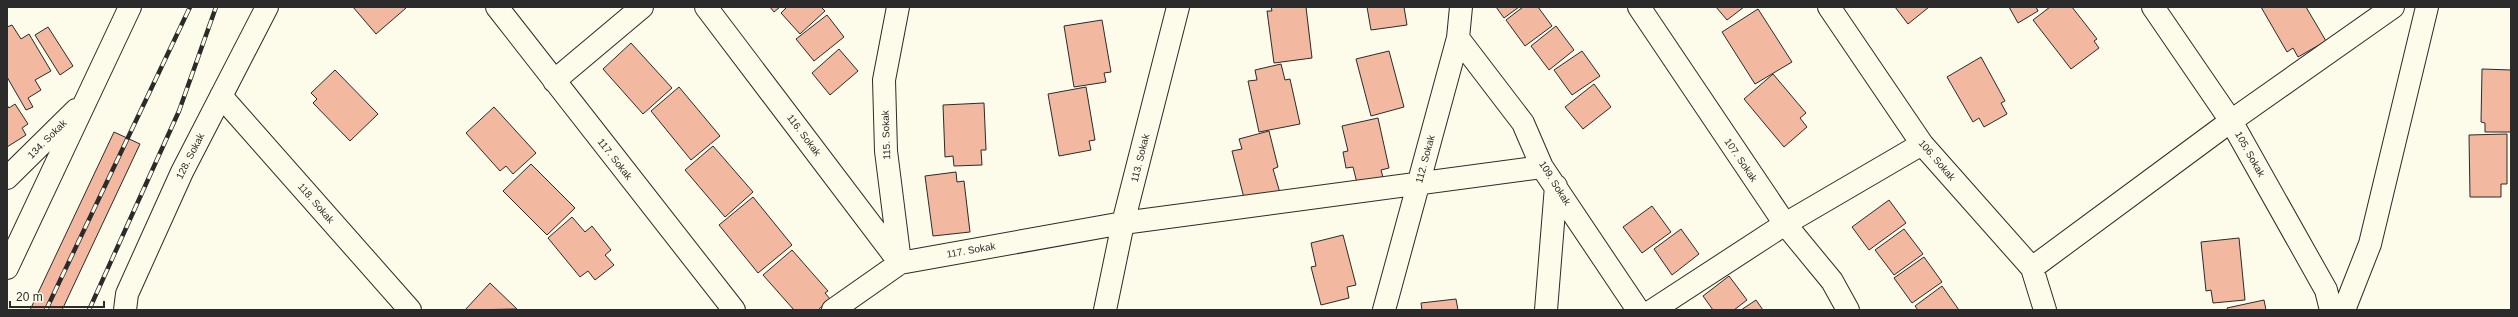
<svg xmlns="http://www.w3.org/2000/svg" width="2518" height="317" font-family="Helvetica,sans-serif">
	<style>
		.building { fill: #f2b8a0; stroke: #2b2b2b }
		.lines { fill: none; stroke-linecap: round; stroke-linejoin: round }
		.minor-casing { stroke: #2b2b2b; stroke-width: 24 }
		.minor { stroke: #fdfbea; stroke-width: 22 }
		.rail-casing { stroke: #2b2b2b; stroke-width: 4.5 }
		.rail { stroke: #fdfbea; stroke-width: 3; stroke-dasharray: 9; stroke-linecap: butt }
		.labels { text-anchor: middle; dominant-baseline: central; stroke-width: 3; stroke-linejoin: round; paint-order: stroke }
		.street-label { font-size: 10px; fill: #2b2b2b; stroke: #fdfbea }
	</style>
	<rect width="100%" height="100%" fill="#fdfbea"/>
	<path class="building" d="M353,7H405L406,8L376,34Z
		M770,7H780L774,12Z
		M787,7H821L825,11L800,34L781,13Z
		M1271,7H1306L1312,58L1274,63L1267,11H1272Z
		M1367,7H1404L1407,25L1371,30Z
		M1496,7H1519L1504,18Z
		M1523,7H1538L1552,26L1525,46L1506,20Z
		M1716,7H1744L1727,20Z
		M1895,7H1929L1908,24Z
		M2009,7H2036L2038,11L2018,23Z
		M2050,7H2072L2097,39L2094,41L2099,48L2071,69L2033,20Z
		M2261,7H2306L2326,41L2298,57L2293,48L2287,52Z
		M1758,9L1792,62L1755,84L1722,32Z
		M827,15L844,37L814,61L796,39Z
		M1102,20L1111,72L1104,73L1106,82L1074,87L1064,26Z
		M12,25L21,39L29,34L51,71L35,80L41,90L28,98L33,107L26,110L7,77V27Z
		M1556,26L1574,50L1549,70L1531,46Z
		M48,27L73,66L60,75L35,35Z
		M631,43L672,88L643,114L603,69Z
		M839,49L858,71L830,95L812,73Z
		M1389,51L1404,107L1371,116L1356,59Z
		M1582,51L1600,76L1572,95L1554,70Z
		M1981,57L2005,101L2001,103L2007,114L1984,127L1979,118L1973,122L1947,77Z
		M1281,64L1285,80L1290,79L1300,124L1259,132L1248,81L1257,80L1255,70Z
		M2482,69L2511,70V132H2485V123L2481,122Z
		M335,70L378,114L350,141L313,103L317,99L311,93Z
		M1773,74L1806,113L1800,118L1807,127L1784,147L1744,99Z
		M1594,84L1611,107L1583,129L1565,107Z
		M679,87L720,136L691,160L651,111Z
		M1086,87L1095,140L1089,141L1091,150L1059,156L1048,94Z
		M984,103L986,150H981L982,165L954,166L953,156L945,157L943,105Z
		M15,104L28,124L22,128L26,135L7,147V105L9,108Z
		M494,107L536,153L513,174L506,166L500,171L466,133Z
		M1378,118L1389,168L1381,170L1384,181L1358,187L1353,167L1346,168L1343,152L1348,151L1342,126Z
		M1269,131L1278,167L1273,169L1280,193L1245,202L1232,151L1242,149L1239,139Z
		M114,132L140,144L62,310H30Z
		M2507,134V184H2501V197H2470L2469,135Z
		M713,146L753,192L725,217L685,170Z
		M531,164L575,208L547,235L503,191Z
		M956,172L957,182L964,181L970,232L933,236L925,176Z
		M753,197L792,245L758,273L719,225Z
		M1889,200L1906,223L1869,250L1852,227Z
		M1652,206L1671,232L1642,253L1623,227Z
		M572,217L585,232L592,226L611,250L605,255L614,265L595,280L588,271L580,277L548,238Z
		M1681,229L1699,254L1672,275L1654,249Z
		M1904,229L1923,254L1894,275L1875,250Z
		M1343,235L1356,285L1347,287L1349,298L1321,305L1311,267L1316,266L1311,243Z
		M2239,238L2245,300L2213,303L2211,290L2206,291L2201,242Z
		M792,250L828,291L825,293L830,299L818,310H794L763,275Z
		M1924,257L1942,282L1912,303L1894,278Z
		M1729,276L1747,300L1734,310H1713L1703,296Z
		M490,283L517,309L465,310Z
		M1942,286L1959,310H1918L1915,306Z
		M1456,299L1458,310H1422L1421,303Z
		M1756,300L1763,310H1741Z
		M2264,300L2266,310H2228L2227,308Z"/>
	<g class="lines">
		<defs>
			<path id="minor" d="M497,7L734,310
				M706,7L900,263
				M898,7L884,80L886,151L900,262
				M1639,7L1785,224L1832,281L1848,310
				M1829,7L1922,144L2032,268L2045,310
				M2153,7L2231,121L2326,290L2331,310
				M1458,38L1523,123L1542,167L1638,310
				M554,81L642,7
				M221,96L410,310
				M7,178L76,110
				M7,268L130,7
				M2032,268L2231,121L2393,7
				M125,310L127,294L182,172L267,7
				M833,310L900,263L1123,223L1542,167
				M1105,310L1123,223L1178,7
				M1384,310L1458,38L1461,7
				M1546,310L1556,186
				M1653,310L1785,224L1922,144
				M2344,310L2370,244L2427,7"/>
		</defs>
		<use href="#minor" class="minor-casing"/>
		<use href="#minor" class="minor"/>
		<defs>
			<path id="rail" d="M46,310L190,7
				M89,310L179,111L216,7"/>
		</defs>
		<use href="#rail" class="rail-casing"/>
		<use href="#rail" class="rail"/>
	</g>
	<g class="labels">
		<g class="street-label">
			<text transform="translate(804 135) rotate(53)">116. Sokak</text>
			<text transform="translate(886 135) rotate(-92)">115. Sokak</text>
			<text transform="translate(47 139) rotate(-45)">134. Sokak</text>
			<text transform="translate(2250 154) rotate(61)">105. Sokak</text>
			<text transform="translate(190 156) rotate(-63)">128. Sokak</text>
			<text transform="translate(1140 158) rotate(-76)">113. Sokak</text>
			<text transform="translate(615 159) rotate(52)">117. Sokak</text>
			<text transform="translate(1425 159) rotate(-75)">112. Sokak</text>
			<text transform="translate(1741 160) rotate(56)">107. Sokak</text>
			<text transform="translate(1937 160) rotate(49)">106. Sokak</text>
			<text transform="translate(1555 183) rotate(58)">109. Sokak</text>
			<text transform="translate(316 203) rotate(49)">118. Sokak</text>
			<text transform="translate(971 250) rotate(-10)">117. Sokak</text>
		</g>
	</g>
	<rect width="2518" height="317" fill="none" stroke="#2b2b2b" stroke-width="16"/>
	<path d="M10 301v6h94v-6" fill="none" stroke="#2b2b2b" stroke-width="2"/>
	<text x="16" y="301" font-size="12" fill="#2b2b2b" stroke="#fdfbea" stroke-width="3" paint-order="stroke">20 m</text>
</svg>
